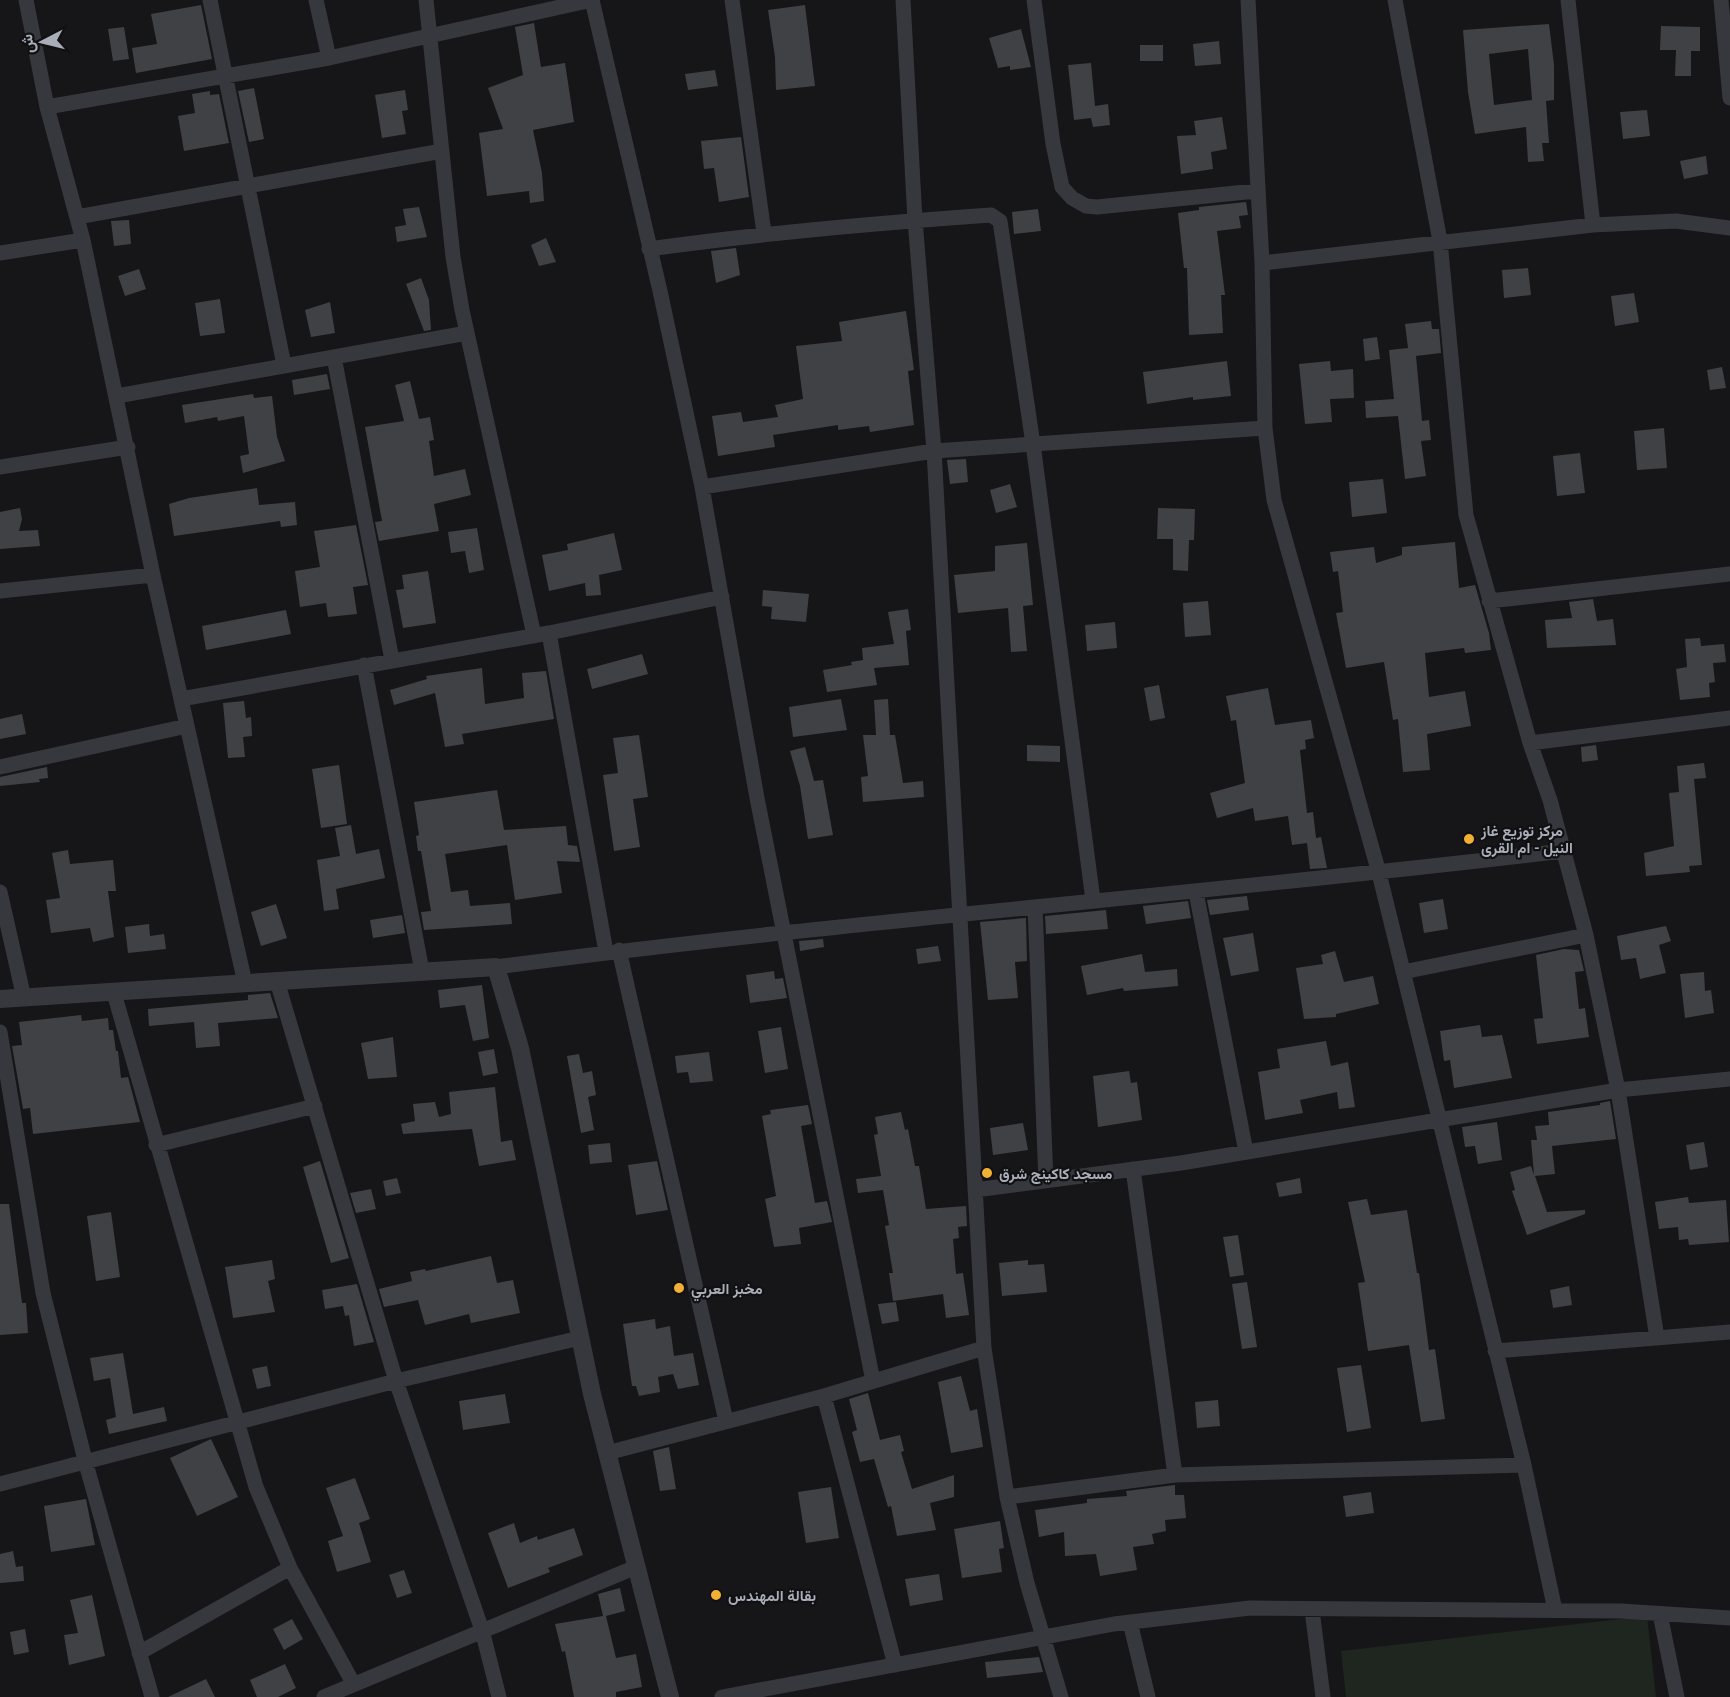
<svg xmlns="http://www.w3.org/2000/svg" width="1730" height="1697" font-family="Lato,Vazirmatn,sans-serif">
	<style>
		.green { fill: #1e261f }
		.building { fill: #404145; fill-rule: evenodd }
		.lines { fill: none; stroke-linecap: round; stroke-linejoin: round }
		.minor { stroke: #37383d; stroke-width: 15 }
		.tertiary { stroke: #37383d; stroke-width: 18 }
		.poi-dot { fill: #f2b134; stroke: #111113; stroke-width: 2 }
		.labels { text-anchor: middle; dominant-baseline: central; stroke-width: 4.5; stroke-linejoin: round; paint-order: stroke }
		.poi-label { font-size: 15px; font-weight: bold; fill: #a8adb8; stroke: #111113; text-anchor: start }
	</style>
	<rect width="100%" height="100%" fill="#161618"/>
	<path class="green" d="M1647,1616L1656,1697H1346L1341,1651Z"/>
	<path class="building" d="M201,5L212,59L136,73L132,48L157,44L151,14Z
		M805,5L815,86L776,90L775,57L768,10Z
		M534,23L541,67L565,63L574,122L533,130L542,173L544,201L530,203L529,191L487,196L479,133L503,129L488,88L523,75L515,27Z
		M1549,24L1554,65V100L1546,101L1549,143H1542L1544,161L1528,162L1526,127L1475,134L1468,92L1463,30ZM1528,49L1532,100L1494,105L1489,54Z
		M1661,26L1700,27V51H1691V76H1675L1676,50H1660Z
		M124,27L129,59L113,61L108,29Z
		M1021,29L1031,67L1010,70V66L998,68L989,38Z
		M1219,41L1221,64L1195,66L1193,44Z
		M1140,45H1163V61H1140Z
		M1091,63L1095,106L1108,104L1110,125L1093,127L1091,118L1074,120L1068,65Z
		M715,70L718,86L688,90L685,74Z
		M254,88L264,139L249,142L238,91Z
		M405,90L408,110L402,111L406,134L382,138L375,95Z
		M210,91V95L219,94L229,143L184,151L178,116L195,113L192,94Z
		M1647,110L1650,136L1623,139L1620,112Z
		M1222,117L1227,149L1211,152L1213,169L1181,174L1177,136L1196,135L1194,121Z
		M741,137L749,197L719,202L714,168L704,169L701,141Z
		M1706,156L1708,174L1684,179L1680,161Z
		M1246,202L1248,215L1239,216L1241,228L1217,231L1225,295H1221L1223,333L1189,335L1187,268H1184L1178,213L1199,210V207Z
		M419,207L427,237L397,242L395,227L406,225L403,209Z
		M1038,209L1041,231L1014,234L1012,212Z
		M129,220L131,244L114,246L111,221Z
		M546,238L556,262L539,266L531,245Z
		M736,248L740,275L716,283L711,251Z
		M1528,268L1531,295L1504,298L1502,270Z
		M139,269L146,289L125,296L118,276Z
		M421,278L429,300L431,330L424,331L406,284Z
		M1634,293L1639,322L1615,326L1611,296Z
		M220,299L225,333L200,336L195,303Z
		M330,302L335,333L311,337L305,310Z
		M906,311L914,370L908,371L914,425L870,432L869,426L838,430V425L773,435L775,447L718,456L712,416L741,412L743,422L778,417L775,405L803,399L796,346L842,341L839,322Z
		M1431,321L1432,329H1439L1441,353L1416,356L1422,421L1429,420L1431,440L1421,441L1426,476L1405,479L1398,416L1366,418L1365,401L1394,399L1389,350L1408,348L1405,324Z
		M1377,337L1380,359L1365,361L1363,339Z
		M1227,361L1231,396L1193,400V397L1147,404L1143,372Z
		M1330,361L1331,371L1353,369L1354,398L1330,399L1332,422L1305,424L1299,364Z
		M1722,367L1726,388L1710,390L1707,370Z
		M327,374L330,389L294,395L292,380Z
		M410,381L419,419L430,417L434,440L429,441L434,476L465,469L471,495L434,504L439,531L379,541L375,522L382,521L365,427L404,421L395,385Z
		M253,394L254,398L272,396L277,437L285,461L243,473L240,456L249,454L244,416L218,421L217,417L185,423L182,405Z
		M1664,428L1667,468L1637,470L1634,431Z
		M1580,453L1585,493L1557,496L1553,456Z
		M966,459L968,482L950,484L947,460Z
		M1383,479L1387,513L1352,517L1349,482Z
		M1010,484L1017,507L996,513L990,490Z
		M257,488L259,505L295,502L297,525L281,527L280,521L174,536L169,504L189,498Z
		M20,508L22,519L19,531L38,530L40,546L0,549V512Z
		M1158,508L1195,509L1194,540H1189L1188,571L1173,570V539H1157Z
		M356,525L368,585L353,587L357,614L328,617L326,603L300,607L295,571L320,567L314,531Z
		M477,528L484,570L469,573L465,551L451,553L448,532Z
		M614,533L622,570L599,575L601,595L586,596L585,583L549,591L542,555L568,550L567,544Z
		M1455,542L1459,588L1475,585L1489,633L1491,650L1465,653L1464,648L1425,653L1429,697L1465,691L1471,726L1427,734L1430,770L1403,772L1398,719L1393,720L1384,662L1346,668L1336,613L1343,612L1338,571L1333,572L1330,552L1374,547L1376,563L1402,555V547Z
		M1027,543L1033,605L1023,606L1027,651L1011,652L1008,608L958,613L954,575L995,571V546Z
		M428,571L436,623L403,628L396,590L404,589L402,575Z
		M763,590L809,594L806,622L771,619L772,607L762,606Z
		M1593,599L1597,621L1613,619L1616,645L1547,648L1545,620L1572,618L1569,602Z
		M1208,601L1211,635L1185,637L1183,603Z
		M908,609L911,630L906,631L909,665L874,668L877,685L827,692L823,670L852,665L851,662L863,660L862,648L894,644L888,612Z
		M286,610L291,634L206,650L202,626Z
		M1115,622L1117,648L1087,651L1085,625Z
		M1700,638L1701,646L1724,644L1726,662L1713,663L1715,682L1709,683L1710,697L1680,700L1676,669L1687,667L1685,639Z
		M642,654L648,674L592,689L587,669Z
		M482,668L485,704L524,698L522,673L546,671L554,719L462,734L464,744L445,747L435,693L394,705L390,690L427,679L426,676Z
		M1159,685L1165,718L1150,721L1144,688Z
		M1268,688L1275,725L1311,720L1314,738L1305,740L1306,749L1300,750L1307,813L1313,812L1316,838L1321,837L1327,868L1310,869L1307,843L1292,845L1288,816L1255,821L1253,808L1217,818L1210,793L1245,783L1236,720L1231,721L1226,696Z
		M841,699L847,730L793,737L789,707Z
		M888,699L890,735H895L903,783L923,781L924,797L863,802L861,777L868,776L863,735H876L874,700Z
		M244,701L246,718L251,717L252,736L243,737L245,757L228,758L223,703Z
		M22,714L26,734L0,739V719Z
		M639,735L648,797L633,799L640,847L614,851L603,775L618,773L613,738Z
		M1027,745L1060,746V762L1027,761Z
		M1596,745L1598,760L1582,762L1581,747Z
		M805,747L814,781L823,780L833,835L808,839L800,786L790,751Z
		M1704,763L1706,778L1694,779L1702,865L1689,866L1690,872L1646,876L1644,853L1674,846L1669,793L1679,792L1677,766Z
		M339,765L347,824L321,828L312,769Z
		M47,767L48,778L39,779L40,782L0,786V777Z
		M497,790L504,830L566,826L568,845L577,846L580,862L557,861L562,893L515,900L507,845L445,854L451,892L468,890L470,906L510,903L512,924L424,930L421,912L431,911L421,851H418L416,836L419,835L414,802Z
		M351,825L356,854L379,849L385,878L336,889L339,909L324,911L317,860L340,856L335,828Z
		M68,850L70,864L113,860L116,891H108L114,937L93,942L90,928L51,933L46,900L60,898L52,853Z
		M1247,896L1249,910L1210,915L1207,900Z
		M1443,899L1448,929L1424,933L1419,903Z
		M1188,901L1191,918L1146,924L1143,906Z
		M276,904L287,938L261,946L251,912Z
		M1106,910L1108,929L1046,934L1045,916Z
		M402,915L405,933L373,938L370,920Z
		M1026,918L1027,961L1015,962L1018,998L988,1000L980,922Z
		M149,924L150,936L164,934L166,949L128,953L125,927Z
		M1666,926L1671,941L1659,945L1666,973L1640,979L1636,958L1621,960L1617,936Z
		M1253,933L1259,971L1231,976L1223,938Z
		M823,939L824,947L800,951L799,941Z
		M938,946L941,961L918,964L916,949Z
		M1564,949L1579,950L1584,971L1575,972L1579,1009L1585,1008L1589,1037L1537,1044L1534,1019L1543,1018L1536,955Z
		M1335,951L1344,982L1373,976L1379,1004L1336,1014V1017L1304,1019L1296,968L1323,964L1321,955Z
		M1142,954L1145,972L1177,969L1178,986L1124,991L1123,988L1087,995L1081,966Z
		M774,971L775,979L783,978L787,998L750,1003L746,975Z
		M1704,972L1705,991L1711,990L1714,1013L1685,1018L1680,974Z
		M482,985L489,1038L473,1041L465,1005L440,1008L438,990Z
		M270,993L278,1018L218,1023L220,1046L196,1048L194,1022L149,1026L148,1009L248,1000V995Z
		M81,1015L82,1021L108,1018L109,1030H113L116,1051H118L121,1078L128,1077L140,1122L33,1134L30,1108L23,1109L12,1046L22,1045L19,1022Z
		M1480,1025L1482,1037L1502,1035L1512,1078L1454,1088L1450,1060L1444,1061L1440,1031Z
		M781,1027L788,1069L765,1073L758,1031Z
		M393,1037L397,1077L368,1079L361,1043Z
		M1326,1041L1331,1066L1348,1062L1355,1107L1339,1109L1337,1092L1300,1100L1303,1113L1265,1120L1258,1072L1280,1068L1277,1049Z
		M494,1049L498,1073L483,1076L478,1052Z
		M709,1052L713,1081L690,1083L688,1072L677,1073L675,1056Z
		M579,1054L583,1073L592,1071L596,1095L588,1097L594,1130L581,1133L567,1056Z
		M1129,1071L1131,1083L1137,1082L1142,1120L1098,1127L1093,1076Z
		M495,1087L501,1142L512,1140L516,1160L479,1166L472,1129L403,1134L401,1124L415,1121L413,1104L435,1102L439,1117L451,1114L449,1092Z
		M1610,1101L1616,1139L1552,1146L1555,1174L1535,1176L1547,1212L1585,1210V1214L1527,1235L1512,1191L1515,1190L1510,1172L1531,1166L1534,1175L1531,1140H1537L1535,1126L1549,1125L1548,1112L1600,1105V1103Z
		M808,1105L812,1124L801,1126L815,1203L827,1201L832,1222L799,1228L801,1244L774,1247L765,1199L776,1196L762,1116L771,1114L770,1110Z
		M901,1112L905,1130L908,1129L915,1166H919L926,1209L966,1206L967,1226L958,1227L959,1238L953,1239L956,1274L963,1273L969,1315L946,1318L943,1294L893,1301L889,1273H893L885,1226L889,1225L883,1190L858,1193L856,1179L881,1176L874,1135L878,1134L875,1117Z
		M1497,1122L1502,1160L1478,1164L1475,1146L1465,1147L1462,1127Z
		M1023,1123L1028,1150L993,1155L990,1128Z
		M1704,1142L1708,1167L1690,1170L1686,1145Z
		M610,1143L612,1162L590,1164L588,1145Z
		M320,1161L349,1258L331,1263L303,1167Z
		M657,1161L668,1210L636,1215L628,1165Z
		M397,1178L401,1193L386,1196L383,1181Z
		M1300,1178L1302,1193L1279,1197L1276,1183Z
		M371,1189L376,1209L356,1213L350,1193Z
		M1688,1197L1689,1203L1726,1200L1729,1242L1689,1245L1688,1239L1679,1240L1678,1227L1659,1229L1655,1202Z
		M1367,1199L1371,1215L1407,1210L1417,1273H1419L1429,1350L1435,1349L1445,1419L1421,1422L1409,1345L1368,1351L1358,1283L1365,1282L1348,1202Z
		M0,1204H9L22,1303H26L28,1333L0,1335Z
		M111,1212L120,1277L96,1281L87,1216Z
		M1238,1235L1244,1275L1230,1277L1223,1237Z
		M491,1256L497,1283L513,1280L520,1313L471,1323L469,1314L425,1325L418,1300L384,1307L379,1289L412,1281L410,1272L425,1269L426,1271Z
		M272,1260L275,1279L268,1281L275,1312L233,1318L225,1267Z
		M1028,1260V1265L1044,1264L1047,1292L1002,1296L999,1263Z
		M1247,1282L1257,1347L1242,1349L1232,1284Z
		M357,1284L374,1342L354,1346L349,1315L345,1316L343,1306L325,1309L322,1290Z
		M1569,1286L1572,1305L1553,1308L1550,1290Z
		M896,1302L899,1321L882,1324L878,1304Z
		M655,1319L656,1329L670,1326L674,1356L693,1353L699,1385L678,1389L673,1374L658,1377L660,1392L639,1396L636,1386H632L623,1324Z
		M123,1353L133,1414L164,1407L167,1421L109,1434L106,1420L116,1417L110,1378L94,1381L90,1358Z
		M1361,1365L1371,1428L1347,1432L1337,1368Z
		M267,1366L271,1386L257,1389L252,1369Z
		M961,1376L970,1411L977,1409L983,1447L951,1453L938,1382Z
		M868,1393L880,1440L900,1435L904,1451L901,1452L912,1489L954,1475V1497L930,1503L936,1530L897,1536L891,1506L888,1507L874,1459L860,1462L852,1432L857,1430L849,1399Z
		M505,1394L510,1423L463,1430L459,1401Z
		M1218,1400L1220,1426L1197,1428L1195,1402Z
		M211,1439L238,1497L197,1516L170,1458Z
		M669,1447L676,1489L660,1491L653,1451Z
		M355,1478L370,1519L359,1523L371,1562L337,1572L328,1541L343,1536L326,1488Z
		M1175,1485V1495H1184L1186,1518L1165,1520L1166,1531L1152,1534L1154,1544L1133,1547L1137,1570L1100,1576L1096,1554L1065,1556L1064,1532L1039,1537L1035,1510L1087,1503V1499L1127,1496L1126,1491Z
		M831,1487L839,1538L806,1543L798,1492Z
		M1371,1492L1374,1513L1346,1517L1343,1496Z
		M86,1499L95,1545L51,1552L44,1506Z
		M1000,1521L1004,1548L999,1549L1002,1572L962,1578L954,1529Z
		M514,1523L520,1543L537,1536L538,1540L574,1528L583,1555L548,1568L550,1572L508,1588L488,1533Z
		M13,1551L16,1567L23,1566L24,1581L0,1583V1554Z
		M404,1570L412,1593L397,1598L389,1575Z
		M939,1574L943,1600L910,1606L905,1579Z
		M620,1588L625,1611L606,1616L616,1658L636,1654L642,1687L616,1692V1697H574L565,1651L562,1652L555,1624L603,1616L598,1594Z
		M92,1595L105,1656L69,1665L64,1635L78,1633L70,1600Z
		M292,1619L303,1639L284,1650L273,1629Z
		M25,1629L29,1652L14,1655L10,1632Z
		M1039,1657L1043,1672L987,1678L985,1662Z
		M285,1664L296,1688L278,1697H257L250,1680Z
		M206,1679L215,1697H168Z"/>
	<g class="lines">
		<path class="minor" d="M26,0L47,107L83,240L153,575L245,983
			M210,0L284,365
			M316,0L329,58
			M426,0L453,257L462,310L534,635
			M592,0L660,291L702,487L757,798L873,1381
			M732,0L764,233
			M903,0L915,220L934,451L984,1348L1007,1497L1027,1583L1061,1697
			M1034,0L1053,144L1062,187L1072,198L1086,206L1097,207L1256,191
			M1248,0L1262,263L1265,428L1274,500L1379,873L1524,1465L1555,1610
			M1395,0L1440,241L1466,515L1530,743L1550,800L1586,935L1618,1090L1657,1338
			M1568,0L1593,225
			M1721,0L1730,98
			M47,107L329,58L592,0
			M77,217L442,151
			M649,249C763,233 877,223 991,215L1000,221L1033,444L1093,900
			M0,253L83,240
			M1262,263L1593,225L1676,221L1730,228
			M334,357L392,660
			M117,396L467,333
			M0,467L128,447
			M702,487L934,451L1265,428
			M0,591L153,575
			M1489,601L1730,574
			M549,633L606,952
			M364,665L422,971
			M181,699L549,633L722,597
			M1530,743L1730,718
			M0,767L187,726
			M0,892L24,998
			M1196,892L1246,1152
			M1035,907L1046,1181
			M619,950L726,1421
			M496,967C851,920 1208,894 1563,851
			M1403,972L1586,935
			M277,981L396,1381L482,1630L499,1697
			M114,993L256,1487L290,1568L353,1683
			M0,1032L43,1293L86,1464L152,1697
			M156,1145L315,1106
			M1133,1169L1175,1475
			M975,1190L1181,1163L1618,1090L1730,1079
			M1495,1351L1730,1332
			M824,1396L895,1665
			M607,1453L824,1396L984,1348
			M0,1484L396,1381L580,1338
			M1007,1497L1175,1475L1524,1465
			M1312,1610L1323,1697
			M1660,1614L1677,1697
			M1130,1622L1148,1697
			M139,1653L290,1568
			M324,1697L636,1567
			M722,1697L1114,1624L1250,1608L1621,1611L1730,1618"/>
		<path class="tertiary" d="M0,999L496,967L520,1048L592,1394L670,1697"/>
	</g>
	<g class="poi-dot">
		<circle cx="1469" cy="839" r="6"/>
		<circle cx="987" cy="1173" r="6"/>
		<circle cx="679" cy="1288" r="6"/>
		<circle cx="716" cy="1595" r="6"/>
	</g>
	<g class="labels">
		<g class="poi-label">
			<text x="1481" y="830">مركز توزيع غاز<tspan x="1481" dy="17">النيل - ام القرى</tspan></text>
			<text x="999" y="1173">مسجد كاكينج شرق</text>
			<text x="691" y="1288">مخبز العربي</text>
			<text x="728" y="1595">بقالة المهندس</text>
		</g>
	</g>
	<g transform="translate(42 42) rotate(263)" stroke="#111113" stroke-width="4.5" paint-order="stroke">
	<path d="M0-4.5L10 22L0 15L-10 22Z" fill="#a8adb8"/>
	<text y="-9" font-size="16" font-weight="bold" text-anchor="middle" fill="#a8adb8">ش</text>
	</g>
</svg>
